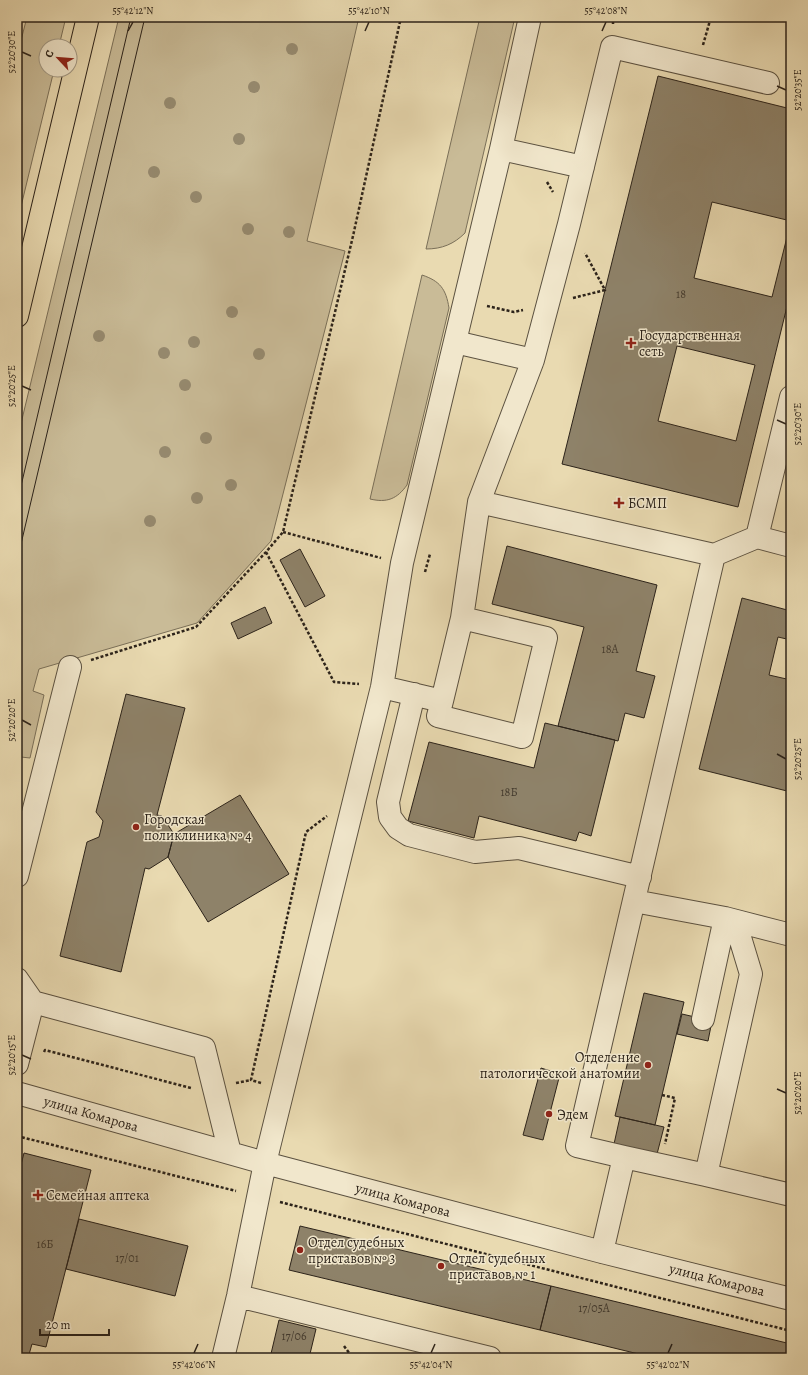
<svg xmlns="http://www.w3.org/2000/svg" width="808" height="1375" font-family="Alegreya,serif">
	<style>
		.green { fill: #c9bb97; stroke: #7a6f58 }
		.building { fill: #8e8269; stroke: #2c231a; fill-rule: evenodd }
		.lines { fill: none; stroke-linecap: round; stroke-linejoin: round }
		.minor-casing { stroke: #5b5140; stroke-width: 24 }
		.major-casing { stroke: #2c231a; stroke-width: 24 }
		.path { stroke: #2c231a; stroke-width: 2.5; stroke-dasharray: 3 2; stroke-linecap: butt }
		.minor { stroke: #f1e7cc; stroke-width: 22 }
		.major { stroke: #e9dab1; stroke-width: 22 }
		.tram { stroke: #2c231a; stroke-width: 1 }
		.tree { fill: #968a6f }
		.ticks { fill: none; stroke: #2c231a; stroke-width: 1.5 }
		.poi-dot { fill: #8f2418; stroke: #f1e7cc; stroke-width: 1.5 }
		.labels { text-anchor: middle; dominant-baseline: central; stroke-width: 3; stroke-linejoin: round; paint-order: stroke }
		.number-label { font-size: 12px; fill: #443b2e }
		.poi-label { font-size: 14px; fill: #2c231a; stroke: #f1e7cc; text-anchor: start }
		.street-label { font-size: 14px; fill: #2c231a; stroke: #f1e7cc }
		.neatline { fill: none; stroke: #2c231a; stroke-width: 1.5 }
		.ticks-label { font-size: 10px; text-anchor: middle; fill: #2c231a }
	</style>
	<rect width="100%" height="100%" fill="#e9dab1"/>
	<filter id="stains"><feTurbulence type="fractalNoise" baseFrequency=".005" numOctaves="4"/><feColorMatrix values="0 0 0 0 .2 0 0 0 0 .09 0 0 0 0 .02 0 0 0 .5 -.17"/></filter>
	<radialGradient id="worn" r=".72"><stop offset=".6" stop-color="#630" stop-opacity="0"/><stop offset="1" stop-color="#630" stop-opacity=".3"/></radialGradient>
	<path class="green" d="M27,17H66L59,46H46V70H54L17,223V56Z
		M119,17H359L307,241L345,251L271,541L197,623L39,669L33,691L44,695L30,758L21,757L17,770V440Z
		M480,17H515L465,233C454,244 442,249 426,249Z
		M422,275C440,281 446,289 449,308L407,485C397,499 387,503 370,499Z"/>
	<path class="building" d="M658,76L791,109V290L738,507L562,464ZM712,202L791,221L772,297L694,278ZM677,346L755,365L736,441L658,421Z
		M507,546L657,585L636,671L655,676L644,718L625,713L618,741L558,726L584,627L492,604Z
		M300,549L325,596L305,607L280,560Z
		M742,598L791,611V640L778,637L769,675L791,680V792L699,769Z
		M265,607L272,623L238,639L231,623Z
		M126,694L185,708L157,815L162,816L174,834L168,857L149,869L145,868L121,972L60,956L87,842L99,837L103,821L96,812Z
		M545,723L615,740L591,836L579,832L576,841L479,816L474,838L408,821L429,742L534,768Z
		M240,795L289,874L208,922L168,857L174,834Z
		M644,993L684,1002L655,1125L615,1116Z
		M682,1014L712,1021L708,1041L677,1034Z
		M541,1068L560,1074L543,1140L523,1135Z
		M620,1117L664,1127L657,1154L614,1144Z
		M791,1135V1154L787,1153Z
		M24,1153L91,1170L46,1347L32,1344L28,1358H17V1345L19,1335H17V1180Z
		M79,1219L188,1246L175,1296L66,1269Z
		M300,1226L551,1286L540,1330L289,1270Z
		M551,1286L791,1344V1358H655L540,1330Z
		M279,1320L316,1329L309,1358H270Z"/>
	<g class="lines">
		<defs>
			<path id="minor" d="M501,149L583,167
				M455,342L533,360
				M479,502L533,360L569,224L612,47L768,83
				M757,537L791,546
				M714,555L577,1146L624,1157L706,1175L751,974L735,921
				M382,687L442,701L462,618L479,502L714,555L757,537L791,397
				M414,694L388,802L390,817L398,828L409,835L475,852L519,848L640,877
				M442,701L438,716L522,737L546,638L462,618
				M17,876L70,667
				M634,901L725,918L791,935
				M17,979L33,1002L17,1064
				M33,1002L204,1048L230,1153
				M703,1019L725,918
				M17,1093L265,1163L602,1252L791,1299
				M706,1175L791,1195
				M602,1252L624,1157
				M238,1296L490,1358
				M223,1358L238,1296L265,1163L382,687L402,563L501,149L530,17"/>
			<path id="major" d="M17,316L88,17"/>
		</defs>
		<use href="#minor" class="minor-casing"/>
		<use href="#major" class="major-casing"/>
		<path class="path" d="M613,24V17
			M703,45L711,17
			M547,182L553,192
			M573,298L605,290L585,253
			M487,306L514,312L523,310
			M283,532L381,558
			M266,552L334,682L359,684
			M425,572L430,554
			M91,660L196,627L266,552L283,532L353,236L401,17
			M44,1052L45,1050L191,1088
			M236,1083L251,1080
			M261,1083L251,1080L306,832L327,816
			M662,1095L675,1098L665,1144
			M17,1136L236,1191
			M280,1202L791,1331
			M344,1346L353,1358"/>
		<use href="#minor" class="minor"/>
		<use href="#major" class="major"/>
		<path class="tram" d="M17,503L131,17
			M17,561L145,17"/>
	</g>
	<g class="tree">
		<circle cx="292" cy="49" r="6"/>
		<circle cx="254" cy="87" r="6"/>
		<circle cx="170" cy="103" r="6"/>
		<circle cx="239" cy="139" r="6"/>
		<circle cx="154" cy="172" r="6"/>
		<circle cx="196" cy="197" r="6"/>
		<circle cx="248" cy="229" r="6"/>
		<circle cx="289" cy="232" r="6"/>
		<circle cx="232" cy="312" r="6"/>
		<circle cx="99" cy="336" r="6"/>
		<circle cx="194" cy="342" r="6"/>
		<circle cx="164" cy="353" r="6"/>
		<circle cx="259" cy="354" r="6"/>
		<circle cx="185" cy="385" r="6"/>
		<circle cx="206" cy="438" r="6"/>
		<circle cx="165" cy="452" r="6"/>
		<circle cx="231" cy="485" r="6"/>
		<circle cx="197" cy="498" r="6"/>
		<circle cx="150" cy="521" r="6"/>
	</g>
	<path class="ticks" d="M128,31L133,22M365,31L369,22M602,31L606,22M22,52L31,56M777,86L786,90M22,386L31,390M777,420L786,424M22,720L31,725M777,754L786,759M22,1055L31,1059M777,1089L786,1093M194,1353L198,1344M431,1353L435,1344M668,1353L672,1344"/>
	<g class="poi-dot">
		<path d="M629 337h4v4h4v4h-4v4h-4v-4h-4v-4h4z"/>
		<path d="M617 497h4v4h4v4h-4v4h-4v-4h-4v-4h4z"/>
		<circle cx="136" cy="827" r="4"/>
		<circle cx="648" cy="1065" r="4"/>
		<circle cx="549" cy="1114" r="4"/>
		<path d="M36 1189h4v4h4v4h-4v4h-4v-4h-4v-4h4z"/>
		<circle cx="300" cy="1250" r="4"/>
		<circle cx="441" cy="1266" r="4"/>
	</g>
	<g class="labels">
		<g class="number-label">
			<text x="681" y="294">18</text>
			<text x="610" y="649">18А</text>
			<text x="509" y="792">18Б</text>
			<text x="45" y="1244">16Б</text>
			<text x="127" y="1258">17/01</text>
			<text x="594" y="1308">17/05А</text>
			<text x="294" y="1336">17/06</text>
		</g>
		<g class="poi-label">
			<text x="639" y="335">Государственная<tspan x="639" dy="16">сеть</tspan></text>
			<text x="628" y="503">БСМП</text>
			<text x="144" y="819">Городская<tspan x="144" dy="16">поликлиника № 4</tspan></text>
			<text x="640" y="1057" text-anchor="end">Отделение<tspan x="640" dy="16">патологической анатомии</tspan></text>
			<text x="557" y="1114">Эдем</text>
			<text x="46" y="1195">Семейная аптека</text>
			<text x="308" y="1242">Отдел судебных<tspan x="308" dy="16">приставов № 3</tspan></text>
			<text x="449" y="1258">Отдел судебных<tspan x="449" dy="16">приставов № 1</tspan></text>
		</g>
		<g class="street-label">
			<text transform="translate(91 1114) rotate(16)">улица Комарова</text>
			<text transform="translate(403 1200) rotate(15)">улица Комарова</text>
			<text transform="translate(717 1280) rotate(14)">улица Комарова</text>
		</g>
	</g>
	<rect width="808" height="1375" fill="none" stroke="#e9dab1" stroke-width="44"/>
	<g transform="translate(58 58) rotate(296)"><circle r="19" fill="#f1e7cc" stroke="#a29985"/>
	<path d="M0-3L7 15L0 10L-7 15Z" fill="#8f2418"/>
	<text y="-6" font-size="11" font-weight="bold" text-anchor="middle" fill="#2c231a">С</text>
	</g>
	<path d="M40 1329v6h69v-6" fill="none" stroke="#2c231a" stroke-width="2"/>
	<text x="46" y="1329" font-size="12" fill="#2c231a" stroke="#f1e7cc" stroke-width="3" paint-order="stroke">20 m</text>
	<rect x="22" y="22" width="764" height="1331" class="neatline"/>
	<g class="ticks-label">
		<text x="133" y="14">55°42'12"N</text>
		<text x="369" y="14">55°42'10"N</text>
		<text x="606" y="14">55°42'08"N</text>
		<text transform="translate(11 52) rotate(-90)" y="4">52°20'30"E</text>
		<text transform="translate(797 90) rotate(-90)" y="4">52°20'35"E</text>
		<text transform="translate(11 386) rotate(-90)" y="4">52°20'25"E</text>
		<text transform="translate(797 424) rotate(-90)" y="4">52°20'30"E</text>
		<text transform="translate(11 720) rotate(-90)" y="4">52°20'20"E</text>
		<text transform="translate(797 759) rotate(-90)" y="4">52°20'25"E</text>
		<text transform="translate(11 1055) rotate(-90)" y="4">52°20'15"E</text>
		<text transform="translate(797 1093) rotate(-90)" y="4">52°20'20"E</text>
		<text x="194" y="1368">55°42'06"N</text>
		<text x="431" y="1368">55°42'04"N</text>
		<text x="668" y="1368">55°42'02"N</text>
	</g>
	<rect width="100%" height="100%" filter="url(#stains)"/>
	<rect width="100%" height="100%" fill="url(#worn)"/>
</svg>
